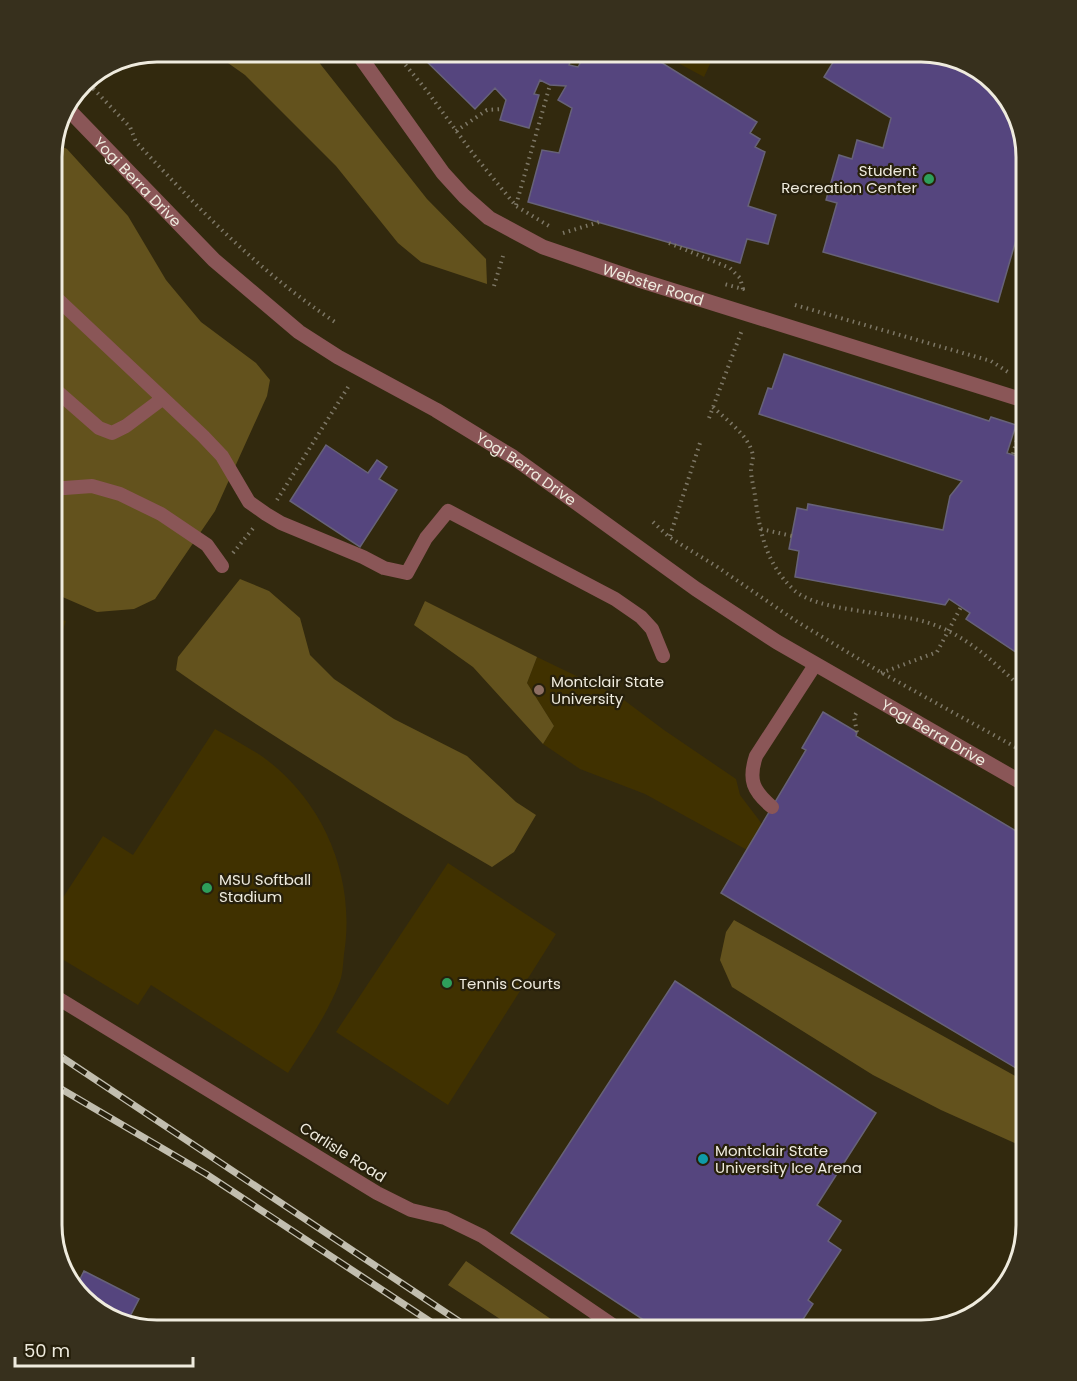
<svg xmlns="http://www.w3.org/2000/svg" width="1077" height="1381" font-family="Poppins,sans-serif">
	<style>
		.built { fill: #32290e }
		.green { fill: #403100 }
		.forest { fill: #63521d }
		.building { fill: #55457e; stroke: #676278; stroke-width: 1.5 }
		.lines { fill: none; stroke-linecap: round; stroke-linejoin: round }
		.path { stroke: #7d7766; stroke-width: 4; stroke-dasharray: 1.5 4.5; stroke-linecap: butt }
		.service { stroke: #8a5657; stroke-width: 14 }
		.minor { stroke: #8a5657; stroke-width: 15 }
		.rail-casing { stroke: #c2beaf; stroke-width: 7 }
		.rail { stroke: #27200c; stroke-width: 4.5; stroke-dasharray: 14; stroke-linecap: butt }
		.leisure-dot { fill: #2e9e5b; stroke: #27200c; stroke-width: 2 }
		.education-dot { fill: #8d6e63; stroke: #27200c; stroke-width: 2 }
		.culture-dot { fill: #0f9aa8; stroke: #27200c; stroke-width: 2 }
		.labels { text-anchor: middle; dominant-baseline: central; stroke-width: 4.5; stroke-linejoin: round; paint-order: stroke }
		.poi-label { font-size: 15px; fill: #efebde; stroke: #27200c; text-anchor: start }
		.street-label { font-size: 15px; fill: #efebde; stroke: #27200c }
		.rim { fill: none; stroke: #efebde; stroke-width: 3 }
	</style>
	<rect width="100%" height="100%" fill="#27200c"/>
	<path class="built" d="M157,51H927L973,65L1008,98L1026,157V1224L1012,1277L979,1312L920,1330H157L104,1316L69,1283L51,1224V150L62,110L87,78Z"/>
	<path class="green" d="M656,51H716L704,77Z
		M51,616L66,621L55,653L51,652Z
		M537,657L620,697L664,730L736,779L740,795L762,824L747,850L645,794L580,769L543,744L554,726L527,683Z
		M215,729C231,738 248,747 263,757C325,802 356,879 344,954C343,963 343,973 340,981C328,1014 307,1043 288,1073L151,985L138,1005L62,959L53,913L103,836L133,855Z
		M448,863L556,934L448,1105L336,1032Z"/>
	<path class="forest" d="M211,51H310L427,199L486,259L487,284L421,262L398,243L336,166L245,75Z
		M53,142L67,149L128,216L166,280L201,322L256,363L270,380L267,396L215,511L155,599L134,609L97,612L51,592V150Z
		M240,579L269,591L300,618L310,655L334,679L394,719L467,756L516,802L536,815L514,852L492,867C385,805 277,741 176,670L178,657Z
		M425,601L537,657L527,683L554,726L543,744L473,667L414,625Z
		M734,920L1026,1082V1148L941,1110L873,1075L732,987L720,960L726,932Z
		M466,1261L567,1330H517L448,1285Z"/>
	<path class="building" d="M416,51H574L569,65L578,67L587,51H643L757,122L750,133L760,139L755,147L765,152L748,206L776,215L768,244L747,239L740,263L528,202L542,150L559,153L572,108L558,100L566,86L550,85L540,80L534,94L539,95L529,128L500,120L506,100L495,88L475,109Z
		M840,51H927L973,65L1008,98L1026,157V238L1016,240L998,302L823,252L837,203L826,200L839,155L852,159L857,140L883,148L891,118L824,77Z
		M784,354L989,421L991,417L1016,425L1007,453L1026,459V561L1022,567L1026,570V659L966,619L970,613L949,599L945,605L795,577L799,551L789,549L797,508L807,510L808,504L943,530L950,496L962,481L759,414L768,388L772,389Z
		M326,445L368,473L377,460L387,467L379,479L397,490L360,547L290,501Z
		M823,712L857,732L856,736L1026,837V1074L721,893L806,750L802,748Z
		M675,981L876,1113L817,1205L841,1221L828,1241L841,1250L808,1300L813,1304L798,1327L794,1324L790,1330H745L738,1326L735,1330H659L511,1233Z
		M84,1271L139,1299L127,1322L104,1316L75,1289Z"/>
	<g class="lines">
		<path class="path" d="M394,51L427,91L474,155L516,206L549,226
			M85,80L130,127L136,142C201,211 258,271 338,324
			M456,131L487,110L502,109
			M516,205L550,85
			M563,233L599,222
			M669,243L730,268L740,278L743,289L724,284
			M494,286L503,256
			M795,305L991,361L1011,374
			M713,407C726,420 750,436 753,456C753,460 751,465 751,469C751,478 754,488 755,496C760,533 766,564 794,590C818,612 893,612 926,622C966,634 996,664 1026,692
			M709,418L742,330
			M1013,454L1023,418
			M277,500L350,384
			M653,522L669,537L716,566L796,621L882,673L1026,753
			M761,529L792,536
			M670,536L700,443
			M233,553L255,526
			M881,673L937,652L961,607
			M857,732L854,717L858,710"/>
		<path class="service" d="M51,293L203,436L222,456L249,502L266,514L281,523L363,557L384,568L407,573L426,538L448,511L615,599L641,617L652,629L663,656
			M51,386L99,428L112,433L126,426L162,399
			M51,489L92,486L120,494L161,514L207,545L222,566
			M772,807C753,791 748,780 756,756L815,665
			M51,994L377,1193L411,1210L445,1218L482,1236L620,1330"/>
		<g class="minor">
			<path id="s1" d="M356,51L443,173L464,196L489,218L543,247L639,280L1026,401"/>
			<path id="s2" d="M65,106L214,260L299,332L338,357L436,410L513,457L696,589L777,642L1026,785"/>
		</g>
		<defs>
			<path id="rail" d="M51,1050L472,1330
				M51,1083L206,1174L443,1330"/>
		</defs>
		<use href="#rail" class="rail-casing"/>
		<use href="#rail" class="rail"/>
	</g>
	<g class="leisure-dot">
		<circle cx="929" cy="179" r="6"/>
		<circle cx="207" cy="888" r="6"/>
		<circle cx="447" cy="983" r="6"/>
	</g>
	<circle class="education-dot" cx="539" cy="690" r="6"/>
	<circle class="culture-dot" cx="703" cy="1159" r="6"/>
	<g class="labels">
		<g class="poi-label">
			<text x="917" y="170" text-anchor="end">Student<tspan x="917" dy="17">Recreation Center</tspan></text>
			<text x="551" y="681">Montclair State<tspan x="551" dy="17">University</tspan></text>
			<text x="219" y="879">MSU Softball<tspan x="219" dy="17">Stadium</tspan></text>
			<text x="459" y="983">Tennis Courts</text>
			<text x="715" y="1150">Montclair State<tspan x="715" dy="17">University Ice Arena</tspan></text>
		</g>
		<g class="street-label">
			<text stroke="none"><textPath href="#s2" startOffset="105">Yogi Berra Drive</textPath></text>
			<text stroke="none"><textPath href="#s1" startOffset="392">Webster Road</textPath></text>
			<text stroke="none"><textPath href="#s2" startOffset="591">Yogi Berra Drive</textPath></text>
			<text stroke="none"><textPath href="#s2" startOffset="1077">Yogi Berra Drive</textPath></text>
			<text transform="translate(343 1152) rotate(32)">Carlisle Road</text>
		</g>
	</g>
	<path d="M0 0H1077V1381H0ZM157 62H921A95 95 0 0 1 1016 157V1225A95 95 0 0 1 921 1320H157A95 95 0 0 1 62 1225V157A95 95 0 0 1 157 62Z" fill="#37301d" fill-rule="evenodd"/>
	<path class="rim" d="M157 62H921A95 95 0 0 1 1016 157V1225A95 95 0 0 1 921 1320H157A95 95 0 0 1 62 1225V157A95 95 0 0 1 157 62Z"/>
	<path d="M15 1357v9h178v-9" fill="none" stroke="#efebde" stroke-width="3"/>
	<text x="24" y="1357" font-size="18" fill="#efebde" stroke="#27200c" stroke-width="4.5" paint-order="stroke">50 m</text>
</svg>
